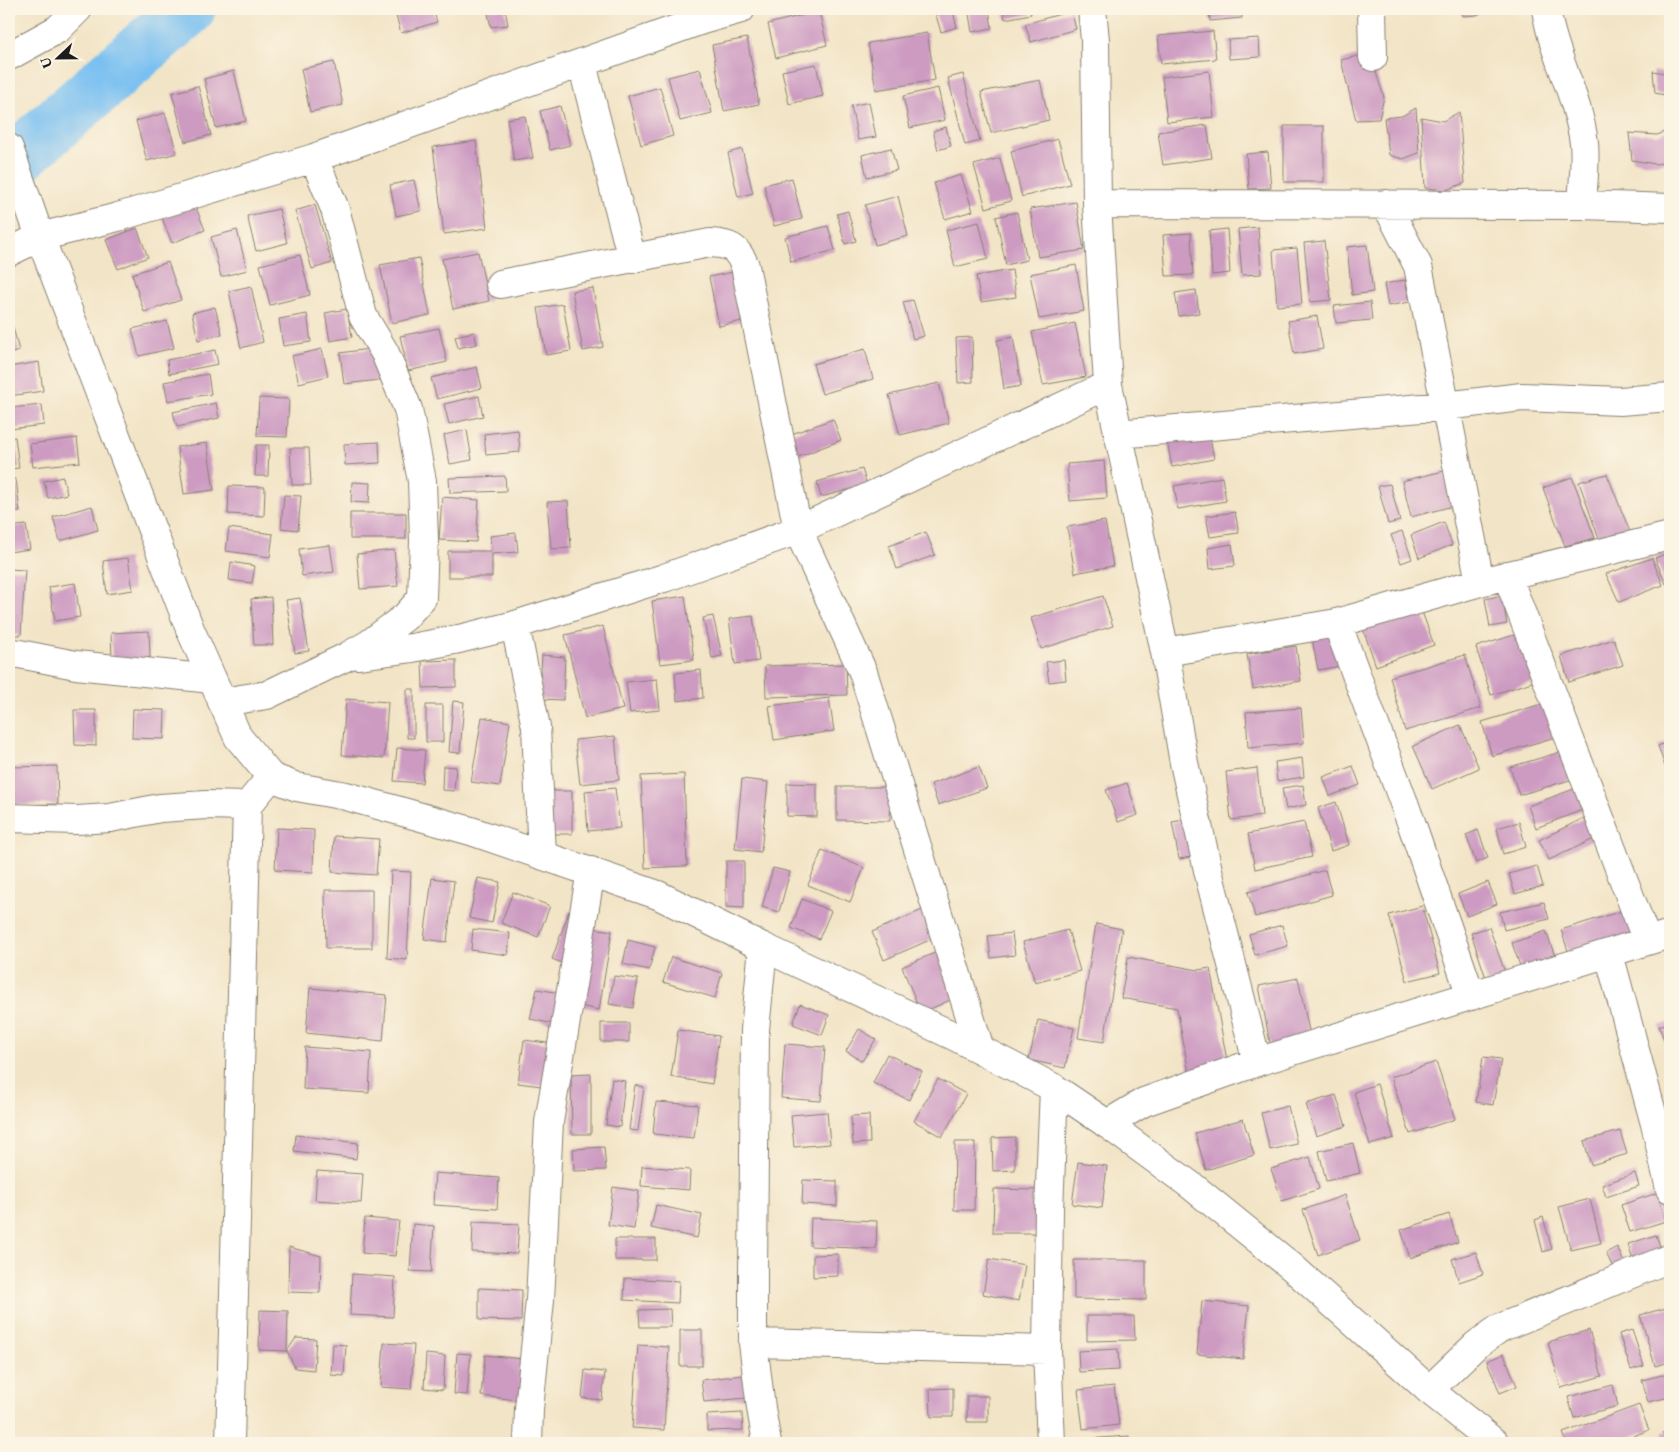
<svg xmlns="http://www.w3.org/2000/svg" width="1679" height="1452" font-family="'EB Garamond',serif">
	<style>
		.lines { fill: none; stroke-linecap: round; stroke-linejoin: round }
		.river { stroke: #79c0f1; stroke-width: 55 }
		.building { fill: #cd9bc2 }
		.street-casing { stroke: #878071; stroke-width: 30 }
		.secondary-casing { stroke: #878071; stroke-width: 30 }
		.street { stroke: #fff; stroke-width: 28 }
		.secondary { stroke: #fff; stroke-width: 28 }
	</style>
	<rect width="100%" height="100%" fill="#fcf5e5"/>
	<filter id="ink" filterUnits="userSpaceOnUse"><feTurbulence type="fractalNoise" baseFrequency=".02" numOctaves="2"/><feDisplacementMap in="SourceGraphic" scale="10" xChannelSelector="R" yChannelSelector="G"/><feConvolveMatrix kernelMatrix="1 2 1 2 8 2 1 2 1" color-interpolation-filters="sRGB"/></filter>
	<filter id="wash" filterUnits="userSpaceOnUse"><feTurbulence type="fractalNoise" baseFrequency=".0096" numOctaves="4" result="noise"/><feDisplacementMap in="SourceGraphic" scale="20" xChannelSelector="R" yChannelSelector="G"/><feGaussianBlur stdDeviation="1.12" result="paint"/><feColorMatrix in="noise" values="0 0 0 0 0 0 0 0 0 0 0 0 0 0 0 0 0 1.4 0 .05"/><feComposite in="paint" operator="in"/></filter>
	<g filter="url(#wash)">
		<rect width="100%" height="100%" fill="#f2e4c6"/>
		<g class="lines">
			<path class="river" d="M9,165L188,9"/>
		</g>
		<g id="blocks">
			<path class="building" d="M368,9H381L382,14L369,16Z
				M394,9H433L437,22L401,33Z
				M487,9H505L508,25L491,27Z
				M934,9H952L957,27L941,32Z
				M968,9H989L992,28L972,32Z
				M1003,9H1030L1031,14L1005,19Z
				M1209,9H1241L1242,18L1210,21Z
				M1461,9H1485V10L1477,15L1463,16Z
				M819,11L827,45L776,58L768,24Z
				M1071,11L1076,29L1031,42L1025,24Z
				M1213,31L1216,59L1161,64L1158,36Z
				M927,33L935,80L876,90L868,43Z
				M747,38L759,104L724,111L712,45Z
				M1259,38L1260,57L1229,59L1228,40Z
				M1362,55L1373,63L1384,97L1379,119L1356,120L1341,60Z
				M334,62L343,105L310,112L301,69Z
				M816,64L823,96L789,104L782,71Z
				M700,69L712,113L680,121L668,77Z
				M234,71L246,121L216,128L204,79Z
				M1209,71L1214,117L1167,122L1162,77Z
				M1653,71L1670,74V96L1655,93Z
				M963,74L980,141L965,145L948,78Z
				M1040,80L1049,120L991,133L981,92Z
				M198,86L211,135L185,142L172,93Z
				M660,87L673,136L641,145L628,96Z
				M938,88L945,120L910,128L903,96Z
				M869,102L876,137L858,140L851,106Z
				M560,106L570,145L550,150L540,111Z
				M1416,108L1419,153L1403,159L1389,155L1384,118L1402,116Z
				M1459,112L1465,183L1446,190L1425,188L1421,117L1443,121Z
				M165,113L177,153L147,161L136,121Z
				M525,116L533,158L514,161L507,119Z
				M1207,125L1212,158L1163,165L1158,132Z
				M1284,126H1324V182H1284Z
				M946,127L951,146L938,150L933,131Z
				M1670,130V162L1655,164L1632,160L1629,133L1657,135Z
				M1058,139L1070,184L1022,197L1011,151Z
				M476,141L487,228L444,234L433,147Z
				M891,148L897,170L867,177L862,155Z
				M742,149L753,193L738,197L728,153Z
				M1268,152L1271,188L1249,189L1246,154Z
				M1000,158L1011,201L986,208L974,165Z
				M961,175L973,211L945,219L934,183Z
				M792,178L802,219L774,226L764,185Z
				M414,180L421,211L396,216L390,185Z
				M898,196L908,236L875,245L865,205Z
				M1076,202L1084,250L1038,257L1030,209Z
				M195,205L205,230L172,243L162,218Z
				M315,205L332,263L312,269L295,211Z
				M279,209L287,243L256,251L247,216Z
				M848,211L856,241L845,244L837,214Z
				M1017,212L1027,260L1006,265L996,217Z
				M979,222L988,259L955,267L946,230Z
				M828,226L835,250L791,262L785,237Z
				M1258,227L1261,274L1242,275L1238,229Z
				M137,228L148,257L118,269L106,240Z
				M1227,229L1230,273L1212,275L1209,231Z
				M237,230L247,270L221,277L211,237Z
				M1191,233L1193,275L1166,276L1163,235Z
				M1324,241L1331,300L1310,302L1304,243Z
				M1367,245L1373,292L1352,295L1347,247Z
				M1297,248L1302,304L1277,306L1273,250Z
				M478,252L489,301L453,309L442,259Z
				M300,255L310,295L270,305L260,265Z
				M419,258L430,315L392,323L380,265Z
				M168,262L181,300L144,312L132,274Z
				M1076,265L1084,311L1039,319L1030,274Z
				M1012,270L1016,297L981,302L976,276Z
				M733,272L742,321L719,326L709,277Z
				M1405,280L1410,302L1388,306L1384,284Z
				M251,286L263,342L241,348L229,291Z
				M593,288L603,347L583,351L572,291Z
				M1196,290L1199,313L1179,316L1175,293Z
				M913,300L924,336L913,339L903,302Z
				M1370,302L1372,320L1336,323L1334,306Z
				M563,304L571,351L546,355L538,308Z
				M215,307L222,334L198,340L192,313Z
				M347,309L352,337L330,341L325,313Z
				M307,314L311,342L283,346L279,319Z
				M1317,316L1323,349L1294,354L1288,321Z
				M167,321L174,348L139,356L132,329Z
				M1075,323L1086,377L1043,385L1032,332Z
				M13,327L19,351L9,354V329Z
				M439,328L447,362L408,371L400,336Z
				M474,332L477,344L458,348L455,336Z
				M972,337L973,382L958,383L956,338Z
				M1013,337L1021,386L1004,389L997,340Z
				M376,348L380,380L344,384L340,353Z
				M322,349L328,376L299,383L292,356Z
				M865,349L873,379L822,394L813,364Z
				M215,350L218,364L169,374L167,360Z
				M39,362L43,391L9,396V367Z
				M477,367L482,388L437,399L431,378Z
				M208,374L211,394L168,401L164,382Z
				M939,383L949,423L900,435L889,395Z
				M479,396L483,416L449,424L444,404Z
				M259,398L289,399L287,437L257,436Z
				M216,403L219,418L177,427L173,412Z
				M42,405L44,425L9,429V408Z
				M833,419L841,440L798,457L789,435Z
				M1208,428L1214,459L1172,467L1166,436Z
				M467,430L472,460L450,464L444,435Z
				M518,430L520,452L486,455L484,434Z
				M15,437L19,468L9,469V438Z
				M77,438L80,462L33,467L30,444Z
				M379,442L380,463L345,465L344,444Z
				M207,443L214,490L184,494L177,447Z
				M256,445H269L268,476H255Z
				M290,448H309L311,485H292Z
				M1104,461L1107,498L1070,501L1067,464Z
				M862,469L867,485L821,497L817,482Z
				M1444,471L1453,506L1411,517L1402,481Z
				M1607,474L1630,532L1600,542L1579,482Z
				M505,476L506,491L450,493L449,478Z
				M63,477L67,494L48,498L44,481Z
				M1222,477L1226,501L1178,509L1174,486Z
				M1572,477L1595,538L1565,546L1543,488Z
				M16,479L20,512L9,513V480Z
				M352,482L370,483L369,503L351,502Z
				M1390,484L1400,521L1388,524L1378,486Z
				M229,486L265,487L264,516L228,514Z
				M284,495L301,496L298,530L281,528Z
				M442,497L479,500L476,542L439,540Z
				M568,501L571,548L551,549L547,502Z
				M92,506L98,530L60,541L53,517Z
				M1235,512L1239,533L1210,537L1206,516Z
				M350,513H406V539H350Z
				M1105,521L1113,566L1075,573L1067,527Z
				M1444,522L1452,545L1419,558L1411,535Z
				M26,525L30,549L9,552V527Z
				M229,528L273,534L270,557L226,551Z
				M1402,531L1412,559L1401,563L1391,535Z
				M926,532L935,555L897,569L889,546Z
				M516,533L518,552L492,554V577H448V551H491L490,536Z
				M1232,544L1235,566L1210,569L1208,548Z
				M330,545L334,572L302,576L299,549Z
				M394,550L398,586L360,589L357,554Z
				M1670,552V582L1666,584L1655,558Z
				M128,558L133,590L107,594L103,561Z
				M1652,558L1663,585L1619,602L1606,574Z
				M231,562L255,566L252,583L229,580Z
				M9,569L25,570L21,635H9Z
				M75,583L80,617L55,621L49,587Z
				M1502,595L1507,624L1490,627L1485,599Z
				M685,596L694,660L660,664L652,601Z
				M1103,596L1113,626L1041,649L1031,618Z
				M271,597L273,645H254L251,599Z
				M300,598L309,651L295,653L286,600Z
				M1421,609L1434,645L1376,666L1363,629Z
				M713,616L722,656L712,658L703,618Z
				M753,616L759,661L735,664L729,619Z
				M603,626L623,709L585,718L565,635Z
				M1334,630L1341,666L1318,670L1311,634Z
				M1530,630L1545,678L1491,695L1476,647Z
				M149,631L150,658L112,660L111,633Z
				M1614,639L1623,665L1569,682L1561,656Z
				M1296,646L1301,681L1253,689L1247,654Z
				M542,655L565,657L563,700L539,699Z
				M1465,655L1481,708L1405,731L1390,677Z
				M456,660V687L423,688L422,661Z
				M1064,660L1066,680L1049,682L1046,662Z
				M846,664L847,695L766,697L765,666Z
				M701,670L703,698L677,701L675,673Z
				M657,679L660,710L630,713L626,682Z
				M407,689H414V738H407Z
				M829,698L834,731L774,740L769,706Z
				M346,699L388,702L384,758L342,755Z
				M453,701L464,702L460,753L449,752Z
				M1552,701L1562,735L1492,756L1482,722Z
				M426,705H443V742H426Z
				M1301,708L1304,743L1248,748L1246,712Z
				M133,709L165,710L164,739L132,738Z
				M74,710H96V746L75,745Z
				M482,717L510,722L500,786L471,782Z
				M1460,725L1479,768L1432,789L1413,746Z
				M615,736L619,780L580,784L575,740Z
				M1670,741V781L1658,746Z
				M397,748L425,750L422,783L394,781Z
				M1571,749L1580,777L1519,795L1510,767Z
				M1302,758L1304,777L1277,781L1275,762Z
				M57,766L58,804L9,805V767Z
				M443,766L456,767L454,791L442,790Z
				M1353,766L1360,785L1330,796L1323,777Z
				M979,767L987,788L938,805L931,784Z
				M1257,768L1262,816L1231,820L1226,772Z
				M684,774L687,866L645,868L641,776Z
				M742,779L768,782L761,852L735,849Z
				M787,783L817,784V817L787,816Z
				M1127,783L1138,815L1118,822L1106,790Z
				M1303,785L1306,805L1286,809L1282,788Z
				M1582,786L1590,807L1536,828L1528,806Z
				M837,787H891L890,821L837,820Z
				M615,788L620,828L588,831L585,791Z
				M550,791H572V834H549Z
				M1336,802L1349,845L1331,851L1318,808Z
				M1584,818L1594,839L1549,860L1539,840Z
				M1184,820L1191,857L1179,859L1172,822Z
				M1304,822L1312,857L1255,869L1248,834Z
				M1519,822L1526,847L1503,854L1497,828Z
				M277,828L314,830L313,872L275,870Z
				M1478,830L1488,858L1476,863L1466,835Z
				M334,836L379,839L376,875L332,872Z
				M822,850L864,868L850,902L808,885Z
				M726,861H744V908L726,907Z
				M1537,866L1543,886L1515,894L1509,874Z
				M773,868L790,872L779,912L762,907Z
				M1325,870L1332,895L1255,917L1248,892Z
				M391,871L411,872L407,960L387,958Z
				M432,878L454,881L447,942L424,939Z
				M478,878L500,882L492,923L469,918Z
				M1488,882L1497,904L1467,916L1458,894Z
				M325,890H372V948H326Z
				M513,892L550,906L538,937L501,923Z
				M802,899L831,911L819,939L791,928Z
				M1544,902L1549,919L1504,930L1500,912Z
				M936,904L948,932L884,960L872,932Z
				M1422,906L1440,973L1407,981L1389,915Z
				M1631,908L1640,935L1570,957L1561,930Z
				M569,911L579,915L562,963L552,959Z
				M1096,924L1122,929L1104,1042L1078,1038Z
				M1282,925L1288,946L1255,955L1249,934Z
				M1489,927L1507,978L1488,984L1471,933Z
				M593,928L612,931L599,1010L580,1006Z
				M473,929L510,933L508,955L471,950Z
				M1068,930L1080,971L1035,983L1023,942Z
				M1546,931L1558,965L1524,977L1512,943Z
				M1012,933L1015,955L991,958L988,936Z
				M628,940L655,947L649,970L623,964Z
				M944,949L964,994L921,1013L902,967Z
				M671,957L722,973L715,998L663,982Z
				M1128,957L1198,970L1210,968L1228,1066L1189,1073L1177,1008L1121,998Z
				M614,976L638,979L633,1008L609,1004Z
				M1298,978L1311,1040L1271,1048L1259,986Z
				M310,988L387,995L383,1041L306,1033Z
				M537,989L560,993L554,1024L530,1019Z
				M800,1004L829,1015L822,1035L793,1024Z
				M1038,1020L1074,1028L1065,1068L1029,1060Z
				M1670,1022V1057L1659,1026Z
				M601,1023H629V1042H601Z
				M859,1029L876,1039L862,1061L846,1051Z
				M678,1030L719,1036L712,1084L671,1077Z
				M524,1040L555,1044L549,1087L518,1083Z
				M785,1044L825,1047L821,1101L781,1098Z
				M305,1047L371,1052L369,1093L303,1089Z
				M887,1054L922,1071L909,1100L873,1083Z
				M1483,1057L1501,1059L1493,1105L1476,1102Z
				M1436,1062L1455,1119L1410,1134L1391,1077Z
				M591,1074V1134H572L571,1075Z
				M612,1079L625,1081L620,1127L606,1125Z
				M938,1079L966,1094L942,1137L914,1121Z
				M1377,1084L1394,1138L1370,1145L1354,1092Z
				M635,1085L644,1087L638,1131L629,1130Z
				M1336,1095L1346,1126L1316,1136L1306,1104Z
				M656,1102L698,1105L694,1138L653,1134Z
				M1288,1106L1297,1144L1270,1150L1261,1113Z
				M827,1112L830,1144L794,1147L791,1115Z
				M869,1115L870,1143L853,1144L851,1116Z
				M1243,1119L1254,1155L1206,1170L1195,1133Z
				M1620,1131L1627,1154L1591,1165L1584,1141Z
				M296,1135L358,1143L356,1159L294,1151Z
				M1015,1137V1170L993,1171L992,1138Z
				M955,1142H975L974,1210H954Z
				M1353,1143L1360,1173L1326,1181L1319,1151Z
				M604,1147L606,1170L574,1171L573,1149Z
				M1310,1157L1319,1189L1282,1201L1271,1169Z
				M1078,1162L1107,1166L1102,1208L1072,1204Z
				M642,1166L690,1170L689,1190L641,1186Z
				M317,1171L363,1174L361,1203L315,1200Z
				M435,1173L499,1178L497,1209L433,1205Z
				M1635,1173L1639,1186L1606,1197L1602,1185Z
				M803,1180L837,1181V1206L802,1204Z
				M613,1187L639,1191L634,1229L608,1225Z
				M994,1189L1038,1190L1037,1233H993Z
				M1657,1193L1666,1221L1630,1232L1621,1205Z
				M1345,1195L1360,1240L1318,1255L1303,1210Z
				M1590,1199L1601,1243L1571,1250L1559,1207Z
				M656,1205L702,1215L697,1238L651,1228Z
				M1449,1214L1458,1242L1410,1258L1401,1230Z
				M1543,1217L1552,1249L1543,1252L1535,1220Z
				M365,1218L399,1221L395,1256L362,1253Z
				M811,1218L877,1221L876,1249L810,1246Z
				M473,1222L519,1224L517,1254L472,1252Z
				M413,1224L434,1226L431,1272L410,1271Z
				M1656,1235L1663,1254L1634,1264L1628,1244Z
				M615,1239H656V1260H615Z
				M289,1247L321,1256L320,1293L288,1292Z
				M1617,1247L1628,1271L1617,1276L1606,1253Z
				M1476,1252L1483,1274L1459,1282L1452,1259Z
				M838,1254V1276L813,1277V1255Z
				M989,1259L1025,1265L1019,1301L983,1294Z
				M1074,1260H1146V1300L1074,1299Z
				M352,1274L395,1277L393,1317L350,1315Z
				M625,1278L679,1281L678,1303L624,1300Z
				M479,1288L522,1290L521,1321L479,1320Z
				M1202,1301L1249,1306L1243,1359L1197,1354Z
				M1670,1307V1362L1655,1366L1640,1315Z
				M670,1309L671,1327H640L639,1310Z
				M260,1310L288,1311L287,1351L259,1350Z
				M1087,1316H1134L1135,1340L1087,1341Z
				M680,1330H702V1366H680Z
				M1589,1330L1602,1376L1561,1388L1548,1342Z
				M1632,1330L1644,1366L1631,1370L1619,1334Z
				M296,1338L316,1339L314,1370L295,1368L287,1351Z
				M384,1343L414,1345L411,1389L381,1387Z
				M333,1344L346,1345L344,1376L331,1375Z
				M638,1345L669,1347L664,1430L632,1428Z
				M1118,1349L1119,1370L1079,1372L1078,1351Z
				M457,1353L471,1354L467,1395L454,1394Z
				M426,1354L445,1356L443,1390L424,1388Z
				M1504,1354L1517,1386L1500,1393L1487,1361Z
				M485,1355L532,1360L527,1401L481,1396Z
				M585,1370L605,1372L602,1400L582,1398Z
				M1670,1373V1397L1648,1402L1642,1380Z
				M743,1375L746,1398L704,1402L701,1380Z
				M1613,1385L1618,1406L1574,1418L1568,1397Z
				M1114,1386L1119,1425L1083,1429L1078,1390Z
				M953,1388V1417H931L930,1389Z
				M967,1396H988V1422H967Z
				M1639,1405L1649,1430L1615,1443H1567L1563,1433Z
				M742,1413L743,1430L707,1431V1415Z
				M1670,1431V1443H1665L1663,1432Z
				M1129,1436L1130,1443H1085V1439Z
				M971,1441H1001V1443H971Z"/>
		</g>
	</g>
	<g filter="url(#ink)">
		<use href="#blocks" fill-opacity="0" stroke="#878071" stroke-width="1"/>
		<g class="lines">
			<defs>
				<path id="street" d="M1092,9L1095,40L1097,204L1108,385L1165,652L1184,763L1210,879L1257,1062
					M1372,9L1373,57
					M1546,9C1553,55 1578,96 1584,143C1586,162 1583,185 1582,205
					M9,56L58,29L78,9
					M582,64L632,259
					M1097,204L1582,205L1670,208
					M1386,204L1418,266L1480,582
					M9,252L40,237L118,217L314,158
					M500,284L710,243C730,244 737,247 745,266L798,530L863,672L980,1049
					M1118,434L1445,406L1522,397L1620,401L1670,397
					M1507,575L1647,941
					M1337,623L1411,822L1471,996
					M515,625L536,727L542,855
					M9,652L76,665L212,679
					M1165,652L1337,623L1480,582L1670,536
					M357,655L412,648L459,639L515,625L664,578L798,530L1108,385
					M222,702L267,695L348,656L369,644L405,617L422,598L424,541L422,481L408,409L385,353L363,316L335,209L314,158L702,20L741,9
					M9,818L77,820L110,818L160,808L206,805L247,806
					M763,947L755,1030L753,1274V1343L761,1408L767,1443
					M1609,954L1655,1124L1670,1189
					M1107,1124L1144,1102L1257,1062L1670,934
					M753,1343L1047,1350
					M1429,1390L1476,1345L1500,1328L1670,1258
					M230,1443L247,806L271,777
					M528,1443L529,1409L540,1300L549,1122L591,871
					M1051,1443L1047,1350L1049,1210L1054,1088"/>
				<path id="secondary" d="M9,148L40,237L190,629L238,737L271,777L297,787L346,796L471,831L658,895L763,947L956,1037L1054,1088L1107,1124L1193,1187L1292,1267L1429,1390L1495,1443"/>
			</defs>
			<use href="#street" class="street-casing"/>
			<use href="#secondary" class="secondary-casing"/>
			<use href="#street" class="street"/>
			<use href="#secondary" class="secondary"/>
		</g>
	</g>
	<rect width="1679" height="1452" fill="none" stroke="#fcf5e5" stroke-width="30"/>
	<g transform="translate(58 58) rotate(248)" stroke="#fcf5e5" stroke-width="4" paint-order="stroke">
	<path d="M0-4L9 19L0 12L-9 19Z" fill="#1c1c1c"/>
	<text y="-8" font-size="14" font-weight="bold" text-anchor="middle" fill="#1c1c1c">U</text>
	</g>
</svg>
